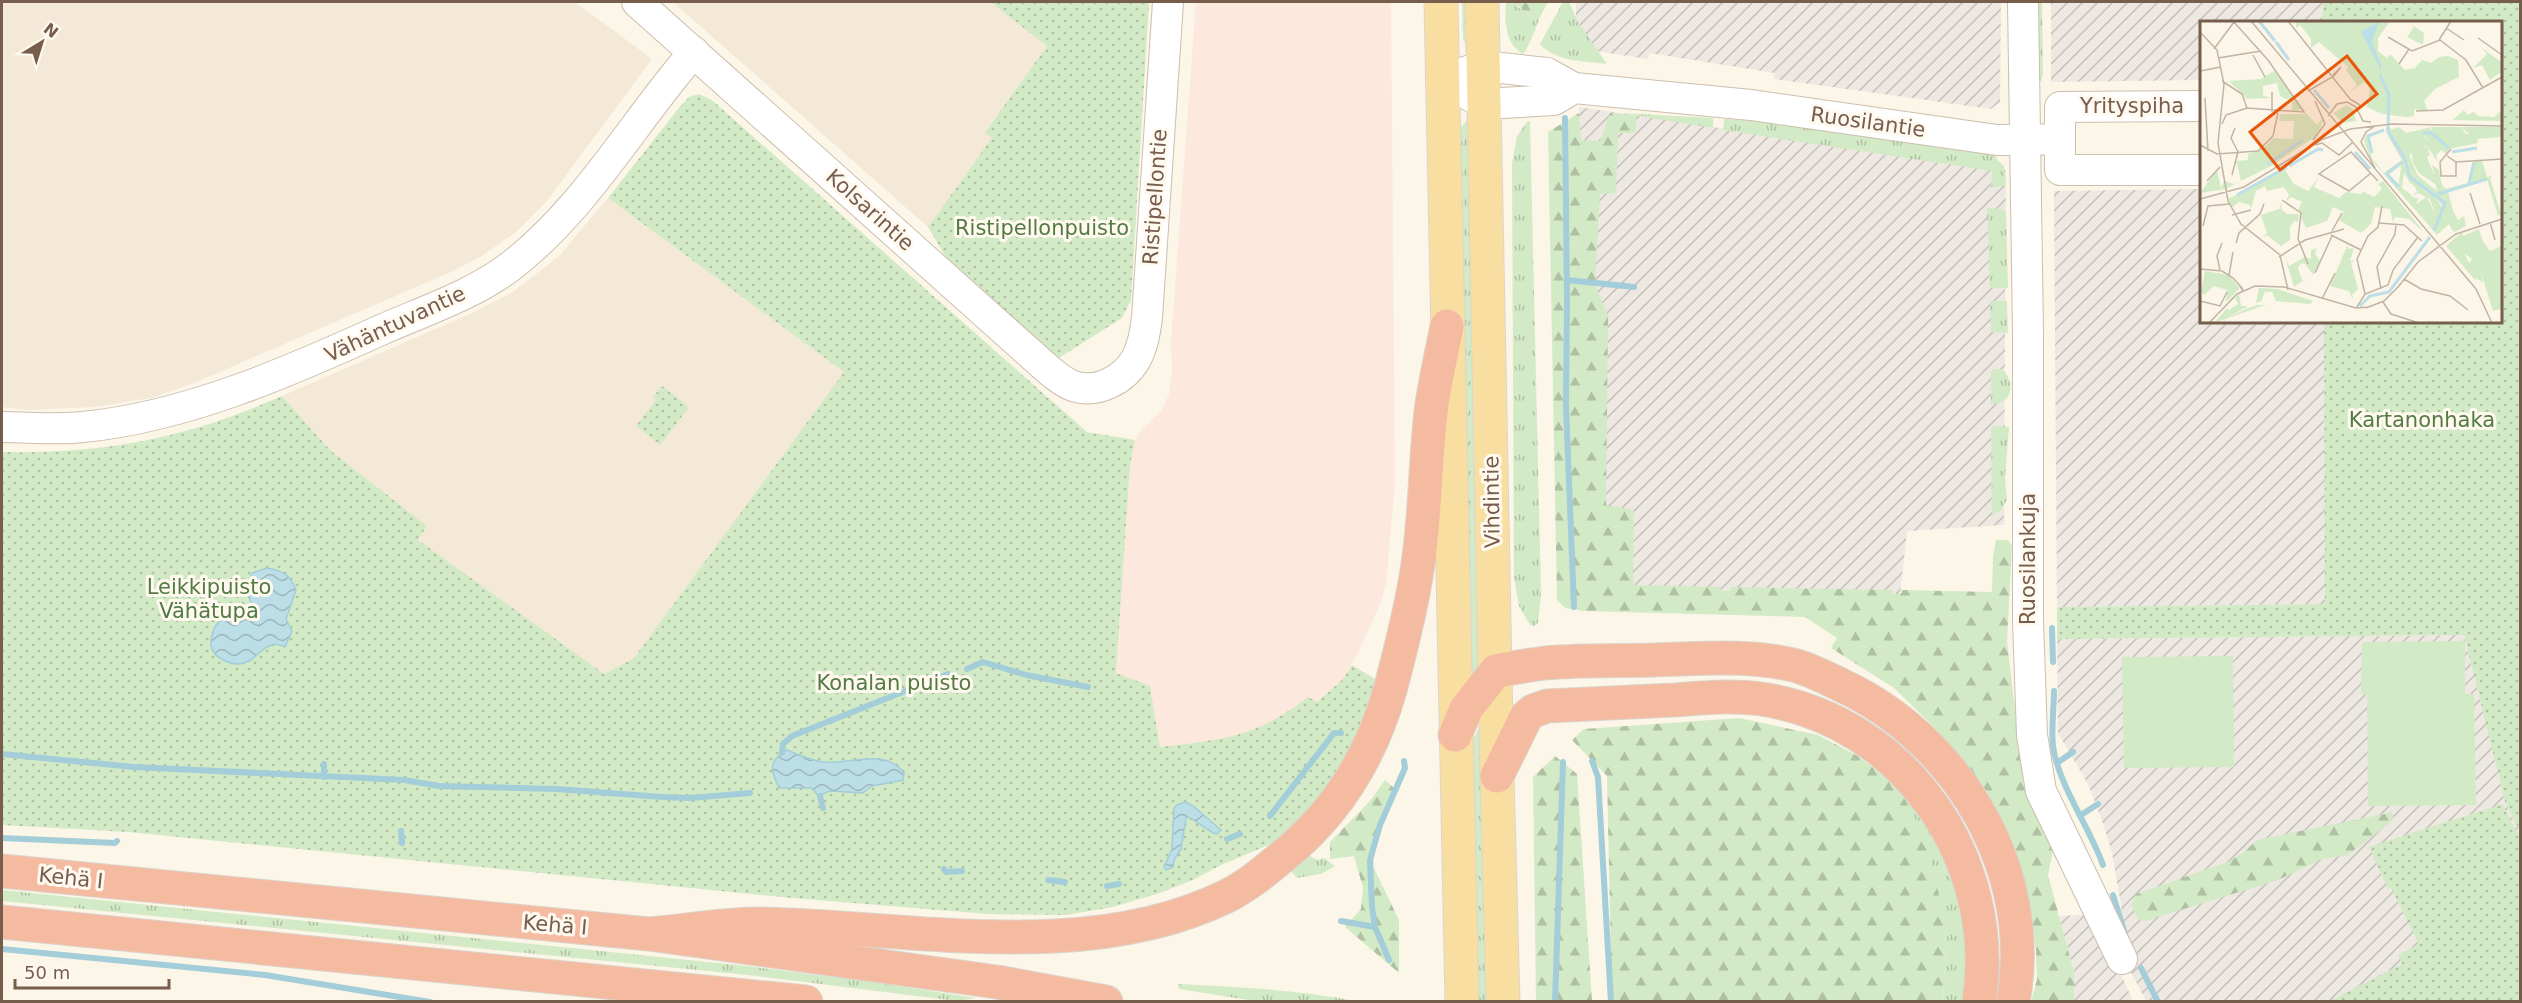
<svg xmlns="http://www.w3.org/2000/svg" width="2522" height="1003" font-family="'DejaVu Sans',sans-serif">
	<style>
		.residential { fill: #f4e8d7 }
		.commercial { fill: #fce8dc }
		.industrial { fill: url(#industrial-furrows) }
		.grass { fill: url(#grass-tufts) }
		.forest { fill: url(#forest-firs) }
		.park { fill: url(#park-dots) }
		.pitch { fill: #d3eac6 }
		.water { fill: url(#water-waves); stroke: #a3cdd8; stroke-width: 1.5 }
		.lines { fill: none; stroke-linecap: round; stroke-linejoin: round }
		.stream { stroke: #a3cdd8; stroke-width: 6 }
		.minor-casing { stroke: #cebeae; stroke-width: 32 }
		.major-casing { stroke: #dbd5d0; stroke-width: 35 }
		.highway-casing { stroke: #dbd5d0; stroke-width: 35 }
		.minor { stroke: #fff; stroke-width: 30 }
		.major { stroke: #f9dea2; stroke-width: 33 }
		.highway { stroke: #f5bba0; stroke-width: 33 }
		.labels { text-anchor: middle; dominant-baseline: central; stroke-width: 6; stroke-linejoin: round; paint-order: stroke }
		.street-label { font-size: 21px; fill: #765d4c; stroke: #fff9ef }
		.park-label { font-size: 21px; fill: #527c44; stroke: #fff9ef }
		.inset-river { fill: none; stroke: #bcdee6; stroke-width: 3 }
		.inset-road { fill: none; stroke: #c2b4a5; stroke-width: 1.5 }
		.view { fill: #e8590c; fill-opacity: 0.15; stroke: #e8590c; stroke-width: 3 }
		.inset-edge { fill: none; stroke: #765d4c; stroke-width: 3 }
	</style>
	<defs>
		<pattern id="industrial-furrows" width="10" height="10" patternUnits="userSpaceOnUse" patternTransform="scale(1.5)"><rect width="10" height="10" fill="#ede8e1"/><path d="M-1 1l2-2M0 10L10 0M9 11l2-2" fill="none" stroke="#c5bfb9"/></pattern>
		<pattern id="grass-tufts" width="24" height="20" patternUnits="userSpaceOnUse" patternTransform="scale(1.5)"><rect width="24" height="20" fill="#d3eac6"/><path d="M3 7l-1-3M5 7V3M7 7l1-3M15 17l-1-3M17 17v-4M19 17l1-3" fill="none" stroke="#b0c1a3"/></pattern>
		<pattern id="forest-firs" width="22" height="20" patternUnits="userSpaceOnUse" patternTransform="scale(1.5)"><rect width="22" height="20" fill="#d3eac6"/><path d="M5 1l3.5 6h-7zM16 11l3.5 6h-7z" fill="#b0c1a3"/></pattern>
		<pattern id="park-dots" width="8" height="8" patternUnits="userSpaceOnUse" patternTransform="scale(1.5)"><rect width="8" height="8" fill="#d3eac6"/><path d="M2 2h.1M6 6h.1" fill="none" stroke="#b0c1a3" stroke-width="1.8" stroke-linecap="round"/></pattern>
		<pattern id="water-waves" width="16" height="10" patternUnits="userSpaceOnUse" patternTransform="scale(1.5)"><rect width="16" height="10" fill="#bcdee6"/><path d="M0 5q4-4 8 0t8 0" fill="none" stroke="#9db7bd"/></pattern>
	</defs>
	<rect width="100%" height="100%" fill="#fcf6e8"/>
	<path class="residential" d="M2,2H575L652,59L547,201L516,232L480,257L451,272L194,383L151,398L94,407L27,410L2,407Z
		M673,2H990L1047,46L985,131L993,138L928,227Z
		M608,198L844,372L634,658L603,674L418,540L427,526L331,451L282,396L470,314L513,292L559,256Z"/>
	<path class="commercial" d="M1196,2H1391L1395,483L1386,583L1381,602L1357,655L1342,680L1316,702L1290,711L1271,723L1249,733L1219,740L1160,747L1150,686L1116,673L1130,466L1135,440L1142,429L1162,410L1169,394L1172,372L1171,342Z"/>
	<path class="industrial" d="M1576,2H2001L2000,102L1991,109L1774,79L1775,73L1649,53L1648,59L1576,48Z
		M2051,2H2323L2322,22H2201V80L2051,82Z
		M1579,107L1806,141L1994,156L2006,171L2004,525L1907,531L1899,606L1626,604L1585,553Z
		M2201,189V321H2324L2326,604L2057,607L2054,191Z
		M2464,635L2505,802L2520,832V1001H2146L2123,957L2121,905L2112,853L2104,826L2088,784L2058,733L2057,639Z
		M2094,914L2133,1001H2074V972L2059,916Z"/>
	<path class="grass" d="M1462,2H1469L1468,45L1463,40Z
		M1506,2H1516V6L1530,15H1541C1537,24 1529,48 1523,54C1504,43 1505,20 1506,2Z
		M1563,2H1569L1578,22L1607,64C1585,61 1555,62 1540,44Z
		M2037,2H2042L2043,75L2041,81H2037Z
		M1620,113L1713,118V128Z
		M1469,117L1481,669L1470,679L1459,130Z
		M1724,119L1791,123L1995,153L1997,160L2004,166L2006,186L1991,187L1992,171L1723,130Z
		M1528,121H1530L1541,595L1538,623L1534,626L1530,625L1519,606L1514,578L1512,164L1517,136Z
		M1987,208L2003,209L2006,212L2008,288H1990Z
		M1990,301H2007L2008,333L1991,332Z
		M1993,369H2002C2016,382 2013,405 1991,404V373Z
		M1993,426L2009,427L2005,478L2007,500L2000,511L1992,515L1991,431Z
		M1481,723L1490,1001L1475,1002L1472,742Z
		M1899,788L1945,846L1966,912L1968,980L1963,1001H1943L1947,929Z
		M1306,854L1318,860L1324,858L1335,866L1321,874L1297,878L1289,869Z
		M2,890L747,966L866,981L976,998L957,1001L748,975L2,901Z
		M1178,984C1238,987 1298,990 1357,1001H1255L1179,989Z"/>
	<path class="forest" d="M1516,2H1548L1541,15H1530L1516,5Z
		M1579,113L1581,140L1600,141L1610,113L1637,116L1635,133H1618L1616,193L1600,194L1595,284L1608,316L1606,505L1634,510L1633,585L1720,587L1721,591H1730L1731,587L1892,590V594H1901L1902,590L1992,592L1993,556L1996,540H2008L2012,546L2007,642L2024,786L2053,851L2048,875L2074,972V1001H2031L2037,980L2036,949L2018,862L1988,793L1940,733L1894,688L1831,648L1837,638L1805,617L1584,611L1565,608L1557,600L1548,132Z
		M1739,718L1818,735L1858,756L1899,788L1925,837L1947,929L1943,1001H1612L1607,776L1572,740L1584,729Z
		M1555,756L1577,774L1592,1001H1536L1533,777Z
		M1385,780L1393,787L1394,798L1377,832L1373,866L1399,920V973L1345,927L1361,909L1363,888L1354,856L1330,859V842L1370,801Z
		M2391,809L2393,818L2391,822L2348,855L2322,859L2278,880L2145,921L2138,919L2131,905L2136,894L2228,862L2243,853L2257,840L2389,813Z"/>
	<path class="park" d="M990,2H1149L1131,300L1122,318L1059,358L1054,359L958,278L928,227L992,138L985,132L1047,46Z
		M2323,2H2520V832L2505,802L2464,635L2057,639V607L2325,604L2324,321H2500V22H2322Z
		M699,94L713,101L1087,432L1135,440L1130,466L1116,673L1150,686L1160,747C1224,739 1255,738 1308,697L1317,702L1342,680L1352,665L1380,682L1368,718L1324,799L1273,843L1221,865L1195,879L1160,893L1113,907L1066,915L988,914L792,898L128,832L2,825V452C106,454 187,438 282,396L331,451L427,526L418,540L604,674L634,658L844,372L608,198L678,109L689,97Z
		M662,386L689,407L660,445L636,426L656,400L653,397Z
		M2502,804L2520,838V1001H2329L2402,964L2398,955L2419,944L2391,888L2388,889L2369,847Z"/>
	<path class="pitch" d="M2465,641V694H2474L2476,805L2368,806L2367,695L2361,694L2362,642Z
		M2233,656L2234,767L2124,768L2122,657Z"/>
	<path class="water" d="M267,568C283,571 290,574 296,590L286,619L292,631L285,647C278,644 274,643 267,647C261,650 256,657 249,661C237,668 215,661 211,646C210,640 213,629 217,624C225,614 239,615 250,610L252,607C249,594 245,586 252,573Z
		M787,750C799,755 810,760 823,762C849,765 885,747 904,773L903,780L872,786L863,793L830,791L818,796L812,788H779C771,771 767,761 787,750Z
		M1185,802L1193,806L1221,830L1217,834L1213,833L1189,817L1186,818L1181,849L1174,860L1173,867L1166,870L1164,867L1172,849L1174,808L1177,805Z"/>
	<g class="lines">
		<path class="stream" d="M1565,118L1567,301L1566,406L1574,607
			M1567,280L1634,287
			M2052,628L2053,662
			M967,669L983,662L1026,675L1088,687
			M2054,691C2054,709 2051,728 2053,746C2058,784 2090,828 2103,865
			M782,753L783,744L792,736L948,674
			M2,754L134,767L404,780L439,786L556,789L662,797L690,798L750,793
			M1592,761L1598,777L1611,1002
			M2057,763L2073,752
			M324,764V777
			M820,796L823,808
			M2081,815L2098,804
			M1270,816L1334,733H1341
			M401,831L402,843
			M2,838L115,843L117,841
			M1227,839L1240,834
			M944,869L946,872L962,871
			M1048,880L1065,882
			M1107,886L1119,884
			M2113,895L2124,931
			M1341,921L1375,927
			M2,949L265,975L430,1002
			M1389,960L1375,927L1372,907L1370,860L1380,825L1405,768L1404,761
			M2141,968L2158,1002
			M1555,1002L1563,762"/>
		<defs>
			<path id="minor" d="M637,2L1042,364C1051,372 1061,381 1073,386C1097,394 1124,380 1136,359C1143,346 1145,332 1147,318L1168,2
				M2023,2L2028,332V621L2032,735L2041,791L2122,959
				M1441,80L1483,66L1547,73L1574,88L1751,105L1997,140L2060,139
				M1441,80L1485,104L1554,100L1574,88
				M2201,106L2060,107V170H2201
				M2,427C28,427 57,430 83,427C186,417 288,372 381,330C424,311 473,295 511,266C586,208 633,122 694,52"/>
			<path id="major" d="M1441,2L1462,1002
				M1482,2L1497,776L1503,1002"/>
			<path id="highway" d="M1455,735L1466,709L1496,671C1512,668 1529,665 1545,663C1581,660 1618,661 1654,660C1701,659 1747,654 1793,665C1810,669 1828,679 1843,686C1960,741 2037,873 2013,1002
				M1497,776L1526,717L1533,711L1547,706C1590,704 1632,702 1674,700C1703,698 1733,695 1761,699C1905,720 2001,861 1979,1002
				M2,871L649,934L997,982L1106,1002
				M2,922L806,1002
				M649,934C685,931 723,924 759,924C910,927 1087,965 1227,896C1247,886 1265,871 1282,857C1337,813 1371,757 1390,690C1401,649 1412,606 1418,564C1426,511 1425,457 1432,404C1436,378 1442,352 1447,326"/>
		</defs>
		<use href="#minor" class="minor-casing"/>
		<use href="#major" class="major-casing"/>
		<use href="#highway" class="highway-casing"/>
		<use href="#minor" class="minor"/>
		<use href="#major" class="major"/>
		<use href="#highway" class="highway"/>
	</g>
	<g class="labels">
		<g class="street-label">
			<text x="2132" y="106">Yrityspiha</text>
			<text transform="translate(1868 122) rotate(8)">Ruosilantie</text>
			<text transform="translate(1155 197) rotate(-86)">Ristipellontie</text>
			<text transform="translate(870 210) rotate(42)">Kolsarintie</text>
			<text transform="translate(395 324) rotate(-25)">Vähäntuvantie</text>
			<text transform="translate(1492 502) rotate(-91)">Vihdintie</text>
			<text transform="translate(2028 559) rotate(-90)">Ruosilankuja</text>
			<text transform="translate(71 878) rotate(6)">Kehä I</text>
			<text transform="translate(555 925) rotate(5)">Kehä I</text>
		</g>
		<g class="park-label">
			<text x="1042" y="228">Ristipellonpuisto</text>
			<text x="2422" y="420">Kartanonhaka</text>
			<text x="209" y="587">Leikkipuisto<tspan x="209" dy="24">Vähätupa</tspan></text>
			<text x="894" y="683">Konalan puisto</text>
		</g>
	</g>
	<g transform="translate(2200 21)">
		<rect width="302" height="302" fill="#fcf6e8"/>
		<path d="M199,106L206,112L232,106L224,115L229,121L220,120L225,126L222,129L209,134L217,153L243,187L246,176L241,163L246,168L267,162L248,171L256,200L264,198L259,209L253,210L241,190L235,193L230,178L218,172L213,175L211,176L198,167L201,147L210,160L204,152L202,167L213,175L217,170L213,163L228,173L211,151L190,109ZM262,212L281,250L283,220L290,230L291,237L281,252L283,262L274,255L269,243L272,238L263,231L256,216Z" fill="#d3eac6"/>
		<path d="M147,84L153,88L156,100L143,102L133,92ZM264,89L267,94L274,91L278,95L294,96L301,90V100L253,99ZM190,106L211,151L228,174L210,162L200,145L187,155L211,176L218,177L216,183L227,176L235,193L241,190L249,203L237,214L170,137L164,120L166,114L172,137L184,152L202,139L187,113L186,107ZM260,106H301V116L277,118ZM233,107L237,118L249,128L247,134L242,129L236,134L238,141L227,125H218L217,123H221L219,118H222L229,121L224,113ZM232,144L239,149L247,190L216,153L237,170ZM279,208L288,238L290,230L301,225V288L293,290L281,252L288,239L281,251L263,215ZM256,216L277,257L275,259L246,225ZM59,267L78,268L113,280L110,283L76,280L72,271H65L61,280L56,282ZM39,273L41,285H48L26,297L46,288L57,284H65L14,302L27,287L29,289L38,283L35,277Z" fill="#d3eac6"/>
		<path d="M96,0H190L178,17V30L187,37L190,33L205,49L215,47L222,39L231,42L239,36L248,35L258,39L259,56L235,68L224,80L228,90L214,88V95L206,96L182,93L167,86L170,67L164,61L148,73L157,64L146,49L148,46L119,21L111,27V18L100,4L96,7ZM206,0L224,12L223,24L207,16L214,6ZM281,26L301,41V51L290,59L282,44L273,47L287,33ZM74,50L102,88L92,91V81L80,75L77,62L63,65V74L70,77L47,78L29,60L61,58ZM80,93H107L117,104L124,95L118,114L71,145L25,168L0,172L17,149L21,167L24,160L34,163L41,160L36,140L48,139V133L63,128L73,117L93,118L94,100H79ZM227,125L230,134L227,136L238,165L219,152L213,142L212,133ZM282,139L287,156L294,154L290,157L301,193L298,195L287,158L268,163L274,140ZM85,149L94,163L108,170L119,156L114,166L139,177L146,171L161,173L162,170L174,176L182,168L178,163L183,160L223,210L209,198L195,196L193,202L190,188L175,186L171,203L161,212L139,199L144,191L133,186L127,200L106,207L98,189L102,181L91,176L85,181L89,174L84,166L67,170L65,165L56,170L51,188L50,184L39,181L32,186L28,178ZM247,169L253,190L258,199L264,195L266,205L254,211L246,198L248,182L241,172ZM82,181L81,188L87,193H99L98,201L94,200L90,206V219L81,225L67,214L61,217L67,212L61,194L79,188ZM148,223V228L154,227L150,240L156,239L151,242L158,268L152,274L154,281L149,270L130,265ZM117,227L115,233L120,240L113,254L105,243L101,242L98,247L102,259L108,263L102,260L94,266L84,233L89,245L105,236L111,238V229ZM5,250L28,254L40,267L26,281L27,269L14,265L4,274L1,271Z" fill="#d3eac6"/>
		<path d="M67,58L61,65V75H46V66L36,64V61ZM232,106H260L266,113L276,111L278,122L249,128L235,120Z" fill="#d3eac6"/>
		<path d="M179,0L172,21L181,44V58L180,47L161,11Z" fill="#bcdee6"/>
		<path class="inset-river" d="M59,0L75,20M76,21L89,39M180,54L189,74L188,110L205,138L210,156L245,182L234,210M114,69L129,87M223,112H231L249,127M155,131L170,148M252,131L277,127M172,132L168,115L184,109M68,143L103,119M89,145L118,128L123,129M186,152L199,166M187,152L202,141M269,162L274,141M238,173L287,158M37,174L87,146M160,285L170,275L189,271L230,216"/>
		<path class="inset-road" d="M33,0L68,39L104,91L47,87M51,0L276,268L292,302M88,0L150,78L160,84M246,7L264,19M0,11L17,29L24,63L18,122L28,180L41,203L80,234L88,269M188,16L212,30L240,19L266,39L283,67M278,17L302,34M239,19L251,0M14,28L34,1M53,34L65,56M18,37L61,30M199,43L209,28M0,50L21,46M22,60L42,73L47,87M108,70L134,55L141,46L133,54M72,71V91M5,77L8,130M216,90L243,89L302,56M128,95L137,83L147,81L156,86L163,100L171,101M22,103L26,94L47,87M175,105L166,111L161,121L175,147M113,119L125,103L115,80M0,124L17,133L58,130L73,115L78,92M115,124L122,122L139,134L153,121M251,128L240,141L241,155H256V141M247,135L256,141L302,138M171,152L149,170L119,153L151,131L178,160M32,154L38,131L31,117L35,107M7,160L20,146M270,172L280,203M0,178L44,166L121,119L150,108L192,103L302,105M82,179L101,192L98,218L108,243M32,194L51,189M290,201L295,219M179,202L204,204L222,220M3,205L8,185L29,183M132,210L142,192M131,214L161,229M36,222L39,212L60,193L64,183M79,236L105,219L144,208M0,248L22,250L33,257L42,267L43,270L40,265M20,249L17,235L22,222M115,252L132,215M29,254L33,231M204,258L221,268L250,275L268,289M198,266L218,241L256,213L302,198M181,268L177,246L195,213L196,203M165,273L157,238L168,215L178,206L182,185M122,278L135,252M0,280L20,285L27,271M183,281L191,293L219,302M157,286L165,273L188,264L193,249L218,216M166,287L184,280L199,265M9,302L37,273L55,265L84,266L156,287L169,286"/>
		<path class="view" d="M147,35L177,73L80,149L50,111Z"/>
		<rect width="302" height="302" class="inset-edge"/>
	</g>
	<rect width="2522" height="1003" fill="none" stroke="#765d4c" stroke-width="6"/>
	<g transform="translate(42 42) rotate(38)" stroke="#fff9ef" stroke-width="4.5" paint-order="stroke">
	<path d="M0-4.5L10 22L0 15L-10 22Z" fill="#765d4c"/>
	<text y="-9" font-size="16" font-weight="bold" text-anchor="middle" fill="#765d4c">N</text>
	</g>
	<path d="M15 979v9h154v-9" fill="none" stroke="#765d4c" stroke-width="3"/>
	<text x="24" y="979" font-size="18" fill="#765d4c" stroke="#fff9ef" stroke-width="4.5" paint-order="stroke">50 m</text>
</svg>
